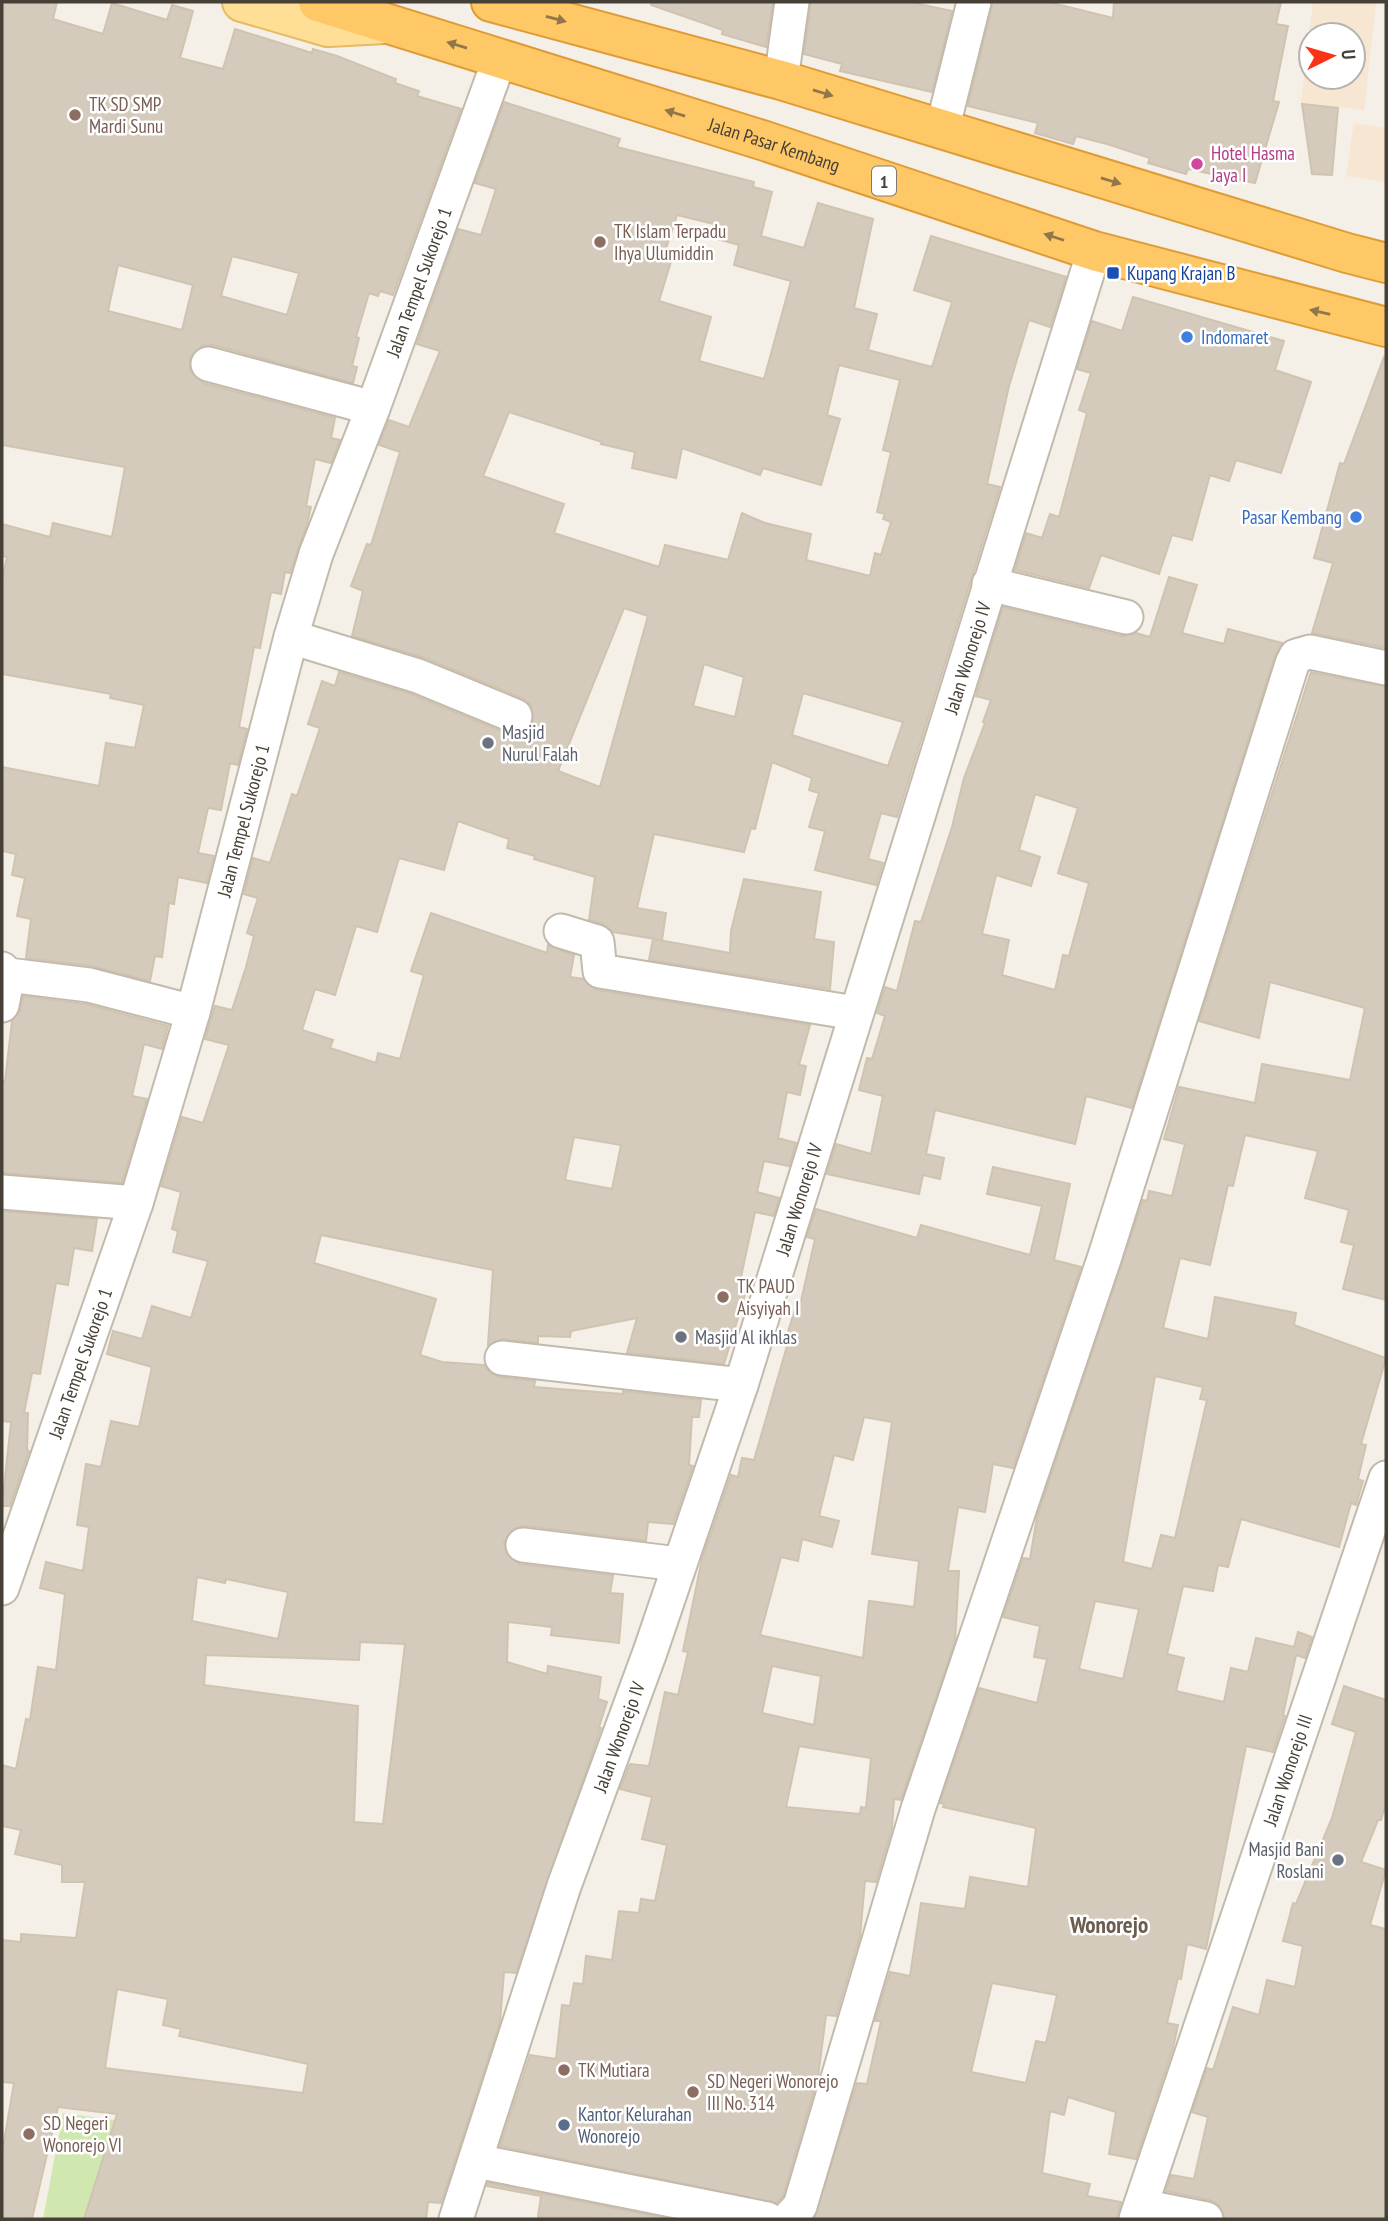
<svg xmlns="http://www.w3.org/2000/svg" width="1388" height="2221" font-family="'PT Sans Narrow',sans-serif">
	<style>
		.commercial { fill: #f6e6d2; fill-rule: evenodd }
		.green { fill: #d0e8af }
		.building { fill: #d5cbbc; stroke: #d0c3af; stroke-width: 2; fill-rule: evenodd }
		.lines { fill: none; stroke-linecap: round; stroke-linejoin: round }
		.street-casing { stroke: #c2baac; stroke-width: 37 }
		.primary-casing { stroke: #e5bb64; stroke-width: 42 }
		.highway-casing { stroke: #df9c36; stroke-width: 42 }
		.street { stroke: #fff; stroke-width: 33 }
		.primary { stroke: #ffde95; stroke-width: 38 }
		.highway { stroke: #ffc867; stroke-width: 38 }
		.oneway { fill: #91764a }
		.education-dot { fill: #8d6e63; stroke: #fff; stroke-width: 2.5 }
		.hotel-dot { fill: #d1479c; stroke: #fff; stroke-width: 2.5 }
		.transit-dot { fill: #1a4fb4; stroke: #fff; stroke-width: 2.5 }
		.shop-dot { fill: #3f7fe0; stroke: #fff; stroke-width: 2.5 }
		.worship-dot { fill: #6b7280; stroke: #fff; stroke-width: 2.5 }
		.service-dot { fill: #5c6f8a; stroke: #fff; stroke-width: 2.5 }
		.labels { text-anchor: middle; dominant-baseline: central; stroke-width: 5; stroke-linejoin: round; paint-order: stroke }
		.shield { fill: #fff; stroke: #7e7972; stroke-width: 2 }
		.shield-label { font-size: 18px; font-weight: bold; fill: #474036 }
		.education-label { font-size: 19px; fill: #785e54; stroke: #fff; text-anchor: start }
		.street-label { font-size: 19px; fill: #474036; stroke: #fff }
		.hotel-label { font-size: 19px; fill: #b23c85; stroke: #fff; text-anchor: start }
		.transit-label { font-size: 19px; fill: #164399; stroke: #fff; text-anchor: start }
		.shop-label { font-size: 19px; fill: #366cbe; stroke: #fff; text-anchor: start }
		.worship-label { font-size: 19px; fill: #5b616d; stroke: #fff; text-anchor: start }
		.service-label { font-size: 19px; fill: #4e5e75; stroke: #fff; text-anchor: start }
		.quarter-label { font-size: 23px; font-weight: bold; fill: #6a5d4d; stroke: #fff }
	</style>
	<rect width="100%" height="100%" fill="#f4efe7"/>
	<path class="commercial" d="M1313,2H1376L1364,110L1301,103ZM1311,35H1353V77H1311Z
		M1354,123L1386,128V182L1346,176Z"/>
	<path class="green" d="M63,2113L122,2121L93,2219H43Z"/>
	<path class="building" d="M2,2H57L53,19L103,34L112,3L167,20L172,5L193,11L180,58L223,69L235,29L312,53L313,49L337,56L396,79L395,83L419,91L417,96L461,109L393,295L380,291L378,296L369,293L356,337L359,338L352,366L357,367L353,383L213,345L202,346L190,358V370L203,383L335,418L331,438L340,440L331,463L315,459L306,506L311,507L307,524L290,573L285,572L281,594L271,592L260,648L254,647L239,727L247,729L238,765L230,763L221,810L208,808L198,853L214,856L207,883L178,877L174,904L169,903L162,957L155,956L150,981L91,966L26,958L31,919L17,916L25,878L12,875L16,854L2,851V767L99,786L106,743L135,748L144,705L110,698L111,694L2,674V579L7,557L2,556V524L50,537L53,523L112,537L125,467L2,445ZM232,256L299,273L287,315L221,296ZM118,265L193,285L182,330L108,311Z
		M652,2H773L766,47L722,34L723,30L651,5Z
		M811,2H910L952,11L932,92L840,71L842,64L804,54Z
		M993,2H1048L1113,18L1114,2H1281L1276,24L1288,26L1273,101L1279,102L1255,183L1188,169L1186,174L1148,163L1150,158L1107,144L1076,136L1073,144L1035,133L1038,123L968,106Z
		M504,102L620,139L617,147L754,182L753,187L772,192L761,236L804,248L818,203L873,219L854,308L877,314L868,350L932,367L952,302L914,290L931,236L1066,277L1050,327L1029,320L1009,386L987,484L1000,487L897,817L881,813L868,859L883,863L876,885L815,870L825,831L809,827L819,793L809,790L812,778L772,762L755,829L751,828L744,852L654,834L637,908L666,913L662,940L613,932L603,924L589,920L595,877L534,859L535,856L507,848L509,839L458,821L444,870L399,858L377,932L356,926L335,995L315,989L302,1030L333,1040L330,1048L376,1063L378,1053L400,1059L424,975L411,971L431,913L547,953L548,945L574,955L570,977L584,979L597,990L810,1025L799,1065L806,1066L800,1095L787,1092L778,1138L796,1143L789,1166L764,1161L757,1192L779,1198L774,1216L755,1212L739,1286L747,1288L724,1364L627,1353L637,1318L571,1331L570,1337L538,1336V1343L503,1339L488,1345L493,1270L321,1235L314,1263L436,1299L420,1355L442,1362L484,1365L490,1373L499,1377L535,1381L534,1387L623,1394V1391L701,1400L699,1417H692L689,1465L693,1466L673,1524L648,1522L646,1541L525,1526L515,1528L504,1542L506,1553L520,1564L613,1575L610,1593L623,1594L619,1643L551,1635L552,1627L508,1622L507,1662L547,1674L548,1666L601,1677L598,1699L607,1702L599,1727L601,1728L516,1973L504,1972L500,2022L441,2203L428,2202L426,2219H84L117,2114L58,2107L32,2219H2V2153L14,2083L2,2082V1940L21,1942V1934L76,1938L85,1882H62V1865L15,1854L21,1830L2,1826V1765L16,1769L26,1719L30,1720L38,1667L56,1670L65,1594L40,1588L46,1562L83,1571L89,1527L77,1525L86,1464L101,1467L111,1421L139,1427L152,1367L107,1354L113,1331L142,1339L152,1306L191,1318L208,1261L173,1252L178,1231L172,1229L181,1192L161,1186L182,1117L203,1123L229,1045L205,1039L215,1006L232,1010L246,967L254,936L247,933L258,898L244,894L253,858L270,863L292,794L297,796L320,728L308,724L322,681L335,686L339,672L411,694L508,734L526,732L533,723L531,705L522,698L425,658L352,636L363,591L351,586L367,544L371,545L400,452L379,445L389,420L409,427L440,351L417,344L458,229L481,235L496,189L475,183ZM677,215L718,225L714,238L739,245L734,265L791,281L764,379L699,361L711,317L659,301L672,258L664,255ZM839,365L900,380L883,450L891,452L877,512L885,514L883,519L891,522L881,555L875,553L870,576L806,560L811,534L765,523L742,513L728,560L665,545L659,567L554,533L564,504L483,476L509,412L602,442L601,444L635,452L632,468L676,478L682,448L760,475L763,468L821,485L840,419L827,415ZM624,608L648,616L600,787L558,771ZM704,664L744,677L735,717L693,706ZM803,693L903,722L888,766L792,735ZM574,1137L621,1145L612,1189L565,1180ZM197,1577L225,1583L226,1579L288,1592L278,1639L192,1621ZM360,1642L405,1644L383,1824L354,1822L358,1706L204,1685L206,1655L359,1660ZM117,1989L168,1999L163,2025L181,2029L179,2036L308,2064L303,2093L105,2068Z
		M1302,104L1338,108L1332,175L1312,174Z
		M1133,297L1284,341L1275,370L1311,382L1281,473L1236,460L1229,481L1210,475L1192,540L1172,535L1159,574L1101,555L1089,588L1015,570L1026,533L1042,538L1050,514L1059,517L1087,413L1079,410L1091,373L1077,369L1092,321L1122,331Z
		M1384,357L1386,358V648L1312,633L1333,563L1314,558L1340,463L1344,464Z
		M1169,577L1197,585L1182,633L1224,644L1228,629L1282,643L1274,658L1132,1108L1086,1096L1075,1144L935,1110L926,1154L944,1158L940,1179L923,1175L919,1194L827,1174L836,1144L871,1154L883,1096L859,1090L867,1058L872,1059L885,1016L877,1013L885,987L897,991L915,921L921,922L952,827L964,778L985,723L983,722L991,700L976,696L1003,607L1121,636L1136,633L1150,637ZM1035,794L1078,808L1058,873L1089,883L1069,956L1063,955L1055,990L1002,975L1009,940L982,934L996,875L1031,886L1040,857L1019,850Z
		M1311,672L1386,687V1300L1343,1289L1354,1245L1341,1242L1349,1210L1305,1198L1318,1151L1245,1135L1233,1186L1228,1185L1210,1265L1180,1258L1163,1328L1208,1339L1215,1297L1296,1313L1294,1325L1386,1358L1361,1444L1366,1445L1358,1479L1363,1481L1356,1505L1351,1503L1339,1547L1241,1519L1228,1567L1218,1565L1213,1591L1183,1586L1167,1654L1184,1658L1176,1691L1224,1702L1231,1668L1248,1672L1256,1638L1294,1647L1298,1632L1312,1637L1305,1658L1296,1655L1283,1715L1285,1716L1273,1752L1246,1746L1206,1949L1187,1944L1181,1979L1178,1978L1167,2023L1178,2025L1173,2048L1136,2159L1109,2154L1116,2112L1068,2097L1064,2115L1050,2111L1042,2173L1090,2184L1087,2196L1121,2202L1117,2219H814L857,2083L867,2084L881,2021H875L890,1972L910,1976L921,1903L965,1909L970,1877L1028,1887L1036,1828L943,1807L944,1804L940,1803L979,1688L1037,1703L1047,1659L1034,1657L1040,1626L1003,1617L1023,1558L1030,1559L1037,1517L1143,1200L1147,1201L1149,1191L1172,1196L1185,1144L1164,1139L1179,1087L1255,1103L1262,1064L1350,1080L1365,1008L1270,982L1259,1038L1199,1021ZM1155,1376L1203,1387L1200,1399L1207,1400L1175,1538L1161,1535L1152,1569L1123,1562ZM1095,1601L1139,1609L1123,1679L1079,1669ZM992,1983L1057,1995L1046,2043L1036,2041L1026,2083L971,2072Z
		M744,879L821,892L814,939L834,942L830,989L649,960L653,939L730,953L731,931Z
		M23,996L85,1004L168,1026L162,1049L144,1044L132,1096L147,1099L122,1183L2,1173V1081H5L12,1021L21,1009Z
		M993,1167L1070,1184L1054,1260L1081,1267L1013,1468L993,1464L985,1512L958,1507L948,1571H959L955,1641L901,1800L894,1799L892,1828L876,1882L865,1881L860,1936L836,2016L826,2015L818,2077L783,2196L777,2203L500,2146L530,2055L556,2059L562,2005L570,2006L574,1983L583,1984L586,1956L612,1960L619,1911L639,1913L641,1899L655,1901L667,1845L642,1839L652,1797L620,1789L630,1764L649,1766L665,1692L678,1695L688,1652L683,1651L702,1559L731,1475L738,1477L742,1458L754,1460L787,1346L784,1345L795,1309L799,1310L815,1239L807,1237L816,1209L917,1238L921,1225L1030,1255L1042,1206L987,1194ZM864,1417L892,1422L872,1554L919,1561L914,1607L869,1601L863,1658L760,1635L781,1557L798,1561L802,1539L832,1547L839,1521L819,1516L834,1455L853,1460ZM772,1666L821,1676L814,1725L762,1713ZM799,1746L871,1758L866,1808L861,1807L860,1814L786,1807Z
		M2,1211L97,1219L92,1251L74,1248L68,1285L56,1283L40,1374L32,1373L24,1413H28L27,1450L29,1451L10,1506H2L11,1422L2,1421Z
		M1344,1686L1386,1700V1802L1381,1820H1378L1361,1862L1386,1870L1370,1925L1386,1929V2219H1225L1219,2205L1210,2200L1166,2191L1171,2175L1194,2179L1208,2117L1192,2112L1207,2068L1213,2070L1233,2007L1259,2015L1267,1980L1295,1987L1303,1946L1283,1941L1293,1903L1296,1904L1332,1818L1356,1732L1332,1724Z
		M488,2183L670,2219L538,2217L541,2196L487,2186Z"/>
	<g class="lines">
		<defs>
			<g id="street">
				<path d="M781,80L792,2"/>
				<path d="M942,130L974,2"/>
				<path d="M208,364L373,408"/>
				<path d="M989,584L1126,617"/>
				<path d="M291,637L418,676L515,716"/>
				<path d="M561,931L597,942L600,971L855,1013"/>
				<path d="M2,969L8,975L89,985L193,1012"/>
				<path d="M2,1005L8,975"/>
				<path d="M2,1192L136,1203"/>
				<path d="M502,1358L741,1385"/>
				<path d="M523,1545L678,1564"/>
				<path id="s1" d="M2,1588L136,1203L193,1012L291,637L316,554L373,408L500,58"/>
				<path d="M476,2161L767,2219"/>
				<path d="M1141,2206L1206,2219"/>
				<path id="s2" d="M456,2219L564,1886L650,1652L741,1385L1094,251"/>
				<path d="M788,2219L800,2206L918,1809L1105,1256L1292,664L1296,656L1310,652L1386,668"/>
				<path id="s3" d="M1136,2219L1386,1478"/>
			</g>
			<path id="primary" d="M242,2L328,27L385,24"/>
			<g id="highway">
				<path id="s4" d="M318,2L765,141L1094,251L1386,327"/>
				<path d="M491,2L781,80L1347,253L1386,263"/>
			</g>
		</defs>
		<use href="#street" class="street-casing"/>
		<use href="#primary" class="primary-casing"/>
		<use href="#highway" class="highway-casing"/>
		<use href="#street" class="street"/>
		<use href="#primary" class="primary"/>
		<use href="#highway" class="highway"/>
	</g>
	<defs><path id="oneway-solid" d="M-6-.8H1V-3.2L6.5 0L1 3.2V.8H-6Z" transform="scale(1.75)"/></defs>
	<g class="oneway">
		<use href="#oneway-solid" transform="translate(556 19) rotate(15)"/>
		<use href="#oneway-solid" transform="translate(457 45) rotate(-163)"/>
		<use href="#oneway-solid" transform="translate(823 93) rotate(17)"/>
		<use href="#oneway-solid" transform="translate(675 113) rotate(-163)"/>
		<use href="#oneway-solid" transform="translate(1111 181) rotate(17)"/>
		<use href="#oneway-solid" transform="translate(1054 237) rotate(-162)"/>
		<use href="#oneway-solid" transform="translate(1320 312) rotate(-167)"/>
	</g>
	<g class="education-dot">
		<circle cx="75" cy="115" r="7"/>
		<circle cx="600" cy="242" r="7"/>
		<circle cx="723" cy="1297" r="7"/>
		<circle cx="564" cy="2070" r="7"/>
		<circle cx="693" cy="2092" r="7"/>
		<circle cx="29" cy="2134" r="7"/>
	</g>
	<circle class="hotel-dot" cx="1197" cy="164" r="7"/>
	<rect class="transit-dot" x="1106" y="266" width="14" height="14" rx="3.5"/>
	<g class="shop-dot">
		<circle cx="1187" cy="337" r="7"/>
		<circle cx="1356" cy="517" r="7"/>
	</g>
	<g class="worship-dot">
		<circle cx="488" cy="743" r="7"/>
		<circle cx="681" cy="1337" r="7"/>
		<circle cx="1338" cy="1860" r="7"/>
	</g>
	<circle class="service-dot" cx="564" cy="2125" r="7"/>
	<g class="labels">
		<rect class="shield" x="872" y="166.5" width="24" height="29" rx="5"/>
		<g class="shield-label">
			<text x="884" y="181">1</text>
		</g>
		<g class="education-label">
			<text x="89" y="104">TK SD SMP<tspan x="89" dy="22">Mardi Sunu</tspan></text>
			<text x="614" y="231">TK Islam Terpadu<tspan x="614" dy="22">Ihya Ulumiddin</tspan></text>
			<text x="737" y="1286">TK PAUD<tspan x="737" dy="22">Aisyiyah I</tspan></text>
			<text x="578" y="2070">TK Mutiara</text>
			<text x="707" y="2081">SD Negeri Wonorejo<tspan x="707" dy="22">III No. 314</tspan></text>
			<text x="43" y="2123">SD Negeri<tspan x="43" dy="22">Wonorejo VI</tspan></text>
		</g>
		<g class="street-label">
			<text stroke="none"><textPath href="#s4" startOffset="478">Jalan Pasar Kembang</textPath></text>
			<text stroke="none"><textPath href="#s1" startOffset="1372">Jalan Tempel Sukorejo 1</textPath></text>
			<text stroke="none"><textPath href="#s2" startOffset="1643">Jalan Wonorejo IV</textPath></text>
			<text stroke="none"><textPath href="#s1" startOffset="805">Jalan Tempel Sukorejo 1</textPath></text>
			<text stroke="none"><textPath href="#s2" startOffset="1076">Jalan Wonorejo IV</textPath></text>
			<text stroke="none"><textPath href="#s1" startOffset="238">Jalan Tempel Sukorejo 1</textPath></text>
			<text stroke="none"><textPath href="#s2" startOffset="509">Jalan Wonorejo IV</textPath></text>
			<text stroke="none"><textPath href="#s3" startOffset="474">Jalan Wonorejo III</textPath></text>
		</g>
		<g class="hotel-label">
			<text x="1211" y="153">Hotel Hasma<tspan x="1211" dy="22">Jaya I</tspan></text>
		</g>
		<g class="transit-label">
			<text x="1127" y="273">Kupang Krajan B</text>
		</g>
		<g class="shop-label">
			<text x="1201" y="337">Indomaret</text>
			<text x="1342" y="517" text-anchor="end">Pasar Kembang</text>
		</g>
		<g class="worship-label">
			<text x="502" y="732">Masjid<tspan x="502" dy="22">Nurul Falah</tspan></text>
			<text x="695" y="1337">Masjid Al ikhlas</text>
			<text x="1324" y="1849" text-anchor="end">Masjid Bani<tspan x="1324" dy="22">Roslani</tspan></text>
		</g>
		<g class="service-label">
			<text x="578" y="2114">Kantor Kelurahan<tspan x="578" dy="22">Wonorejo</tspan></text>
		</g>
		<g class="quarter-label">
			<text x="1109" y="1924">Wonorejo</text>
		</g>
	</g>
	<rect width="1388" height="2221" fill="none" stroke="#474036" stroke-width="7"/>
	<g transform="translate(1332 56) rotate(85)"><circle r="33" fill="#ffffff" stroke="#b5b3af" stroke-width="2"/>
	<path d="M0-5L12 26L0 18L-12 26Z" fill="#fc3216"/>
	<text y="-10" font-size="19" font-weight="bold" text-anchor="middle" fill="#474036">U</text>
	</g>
</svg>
